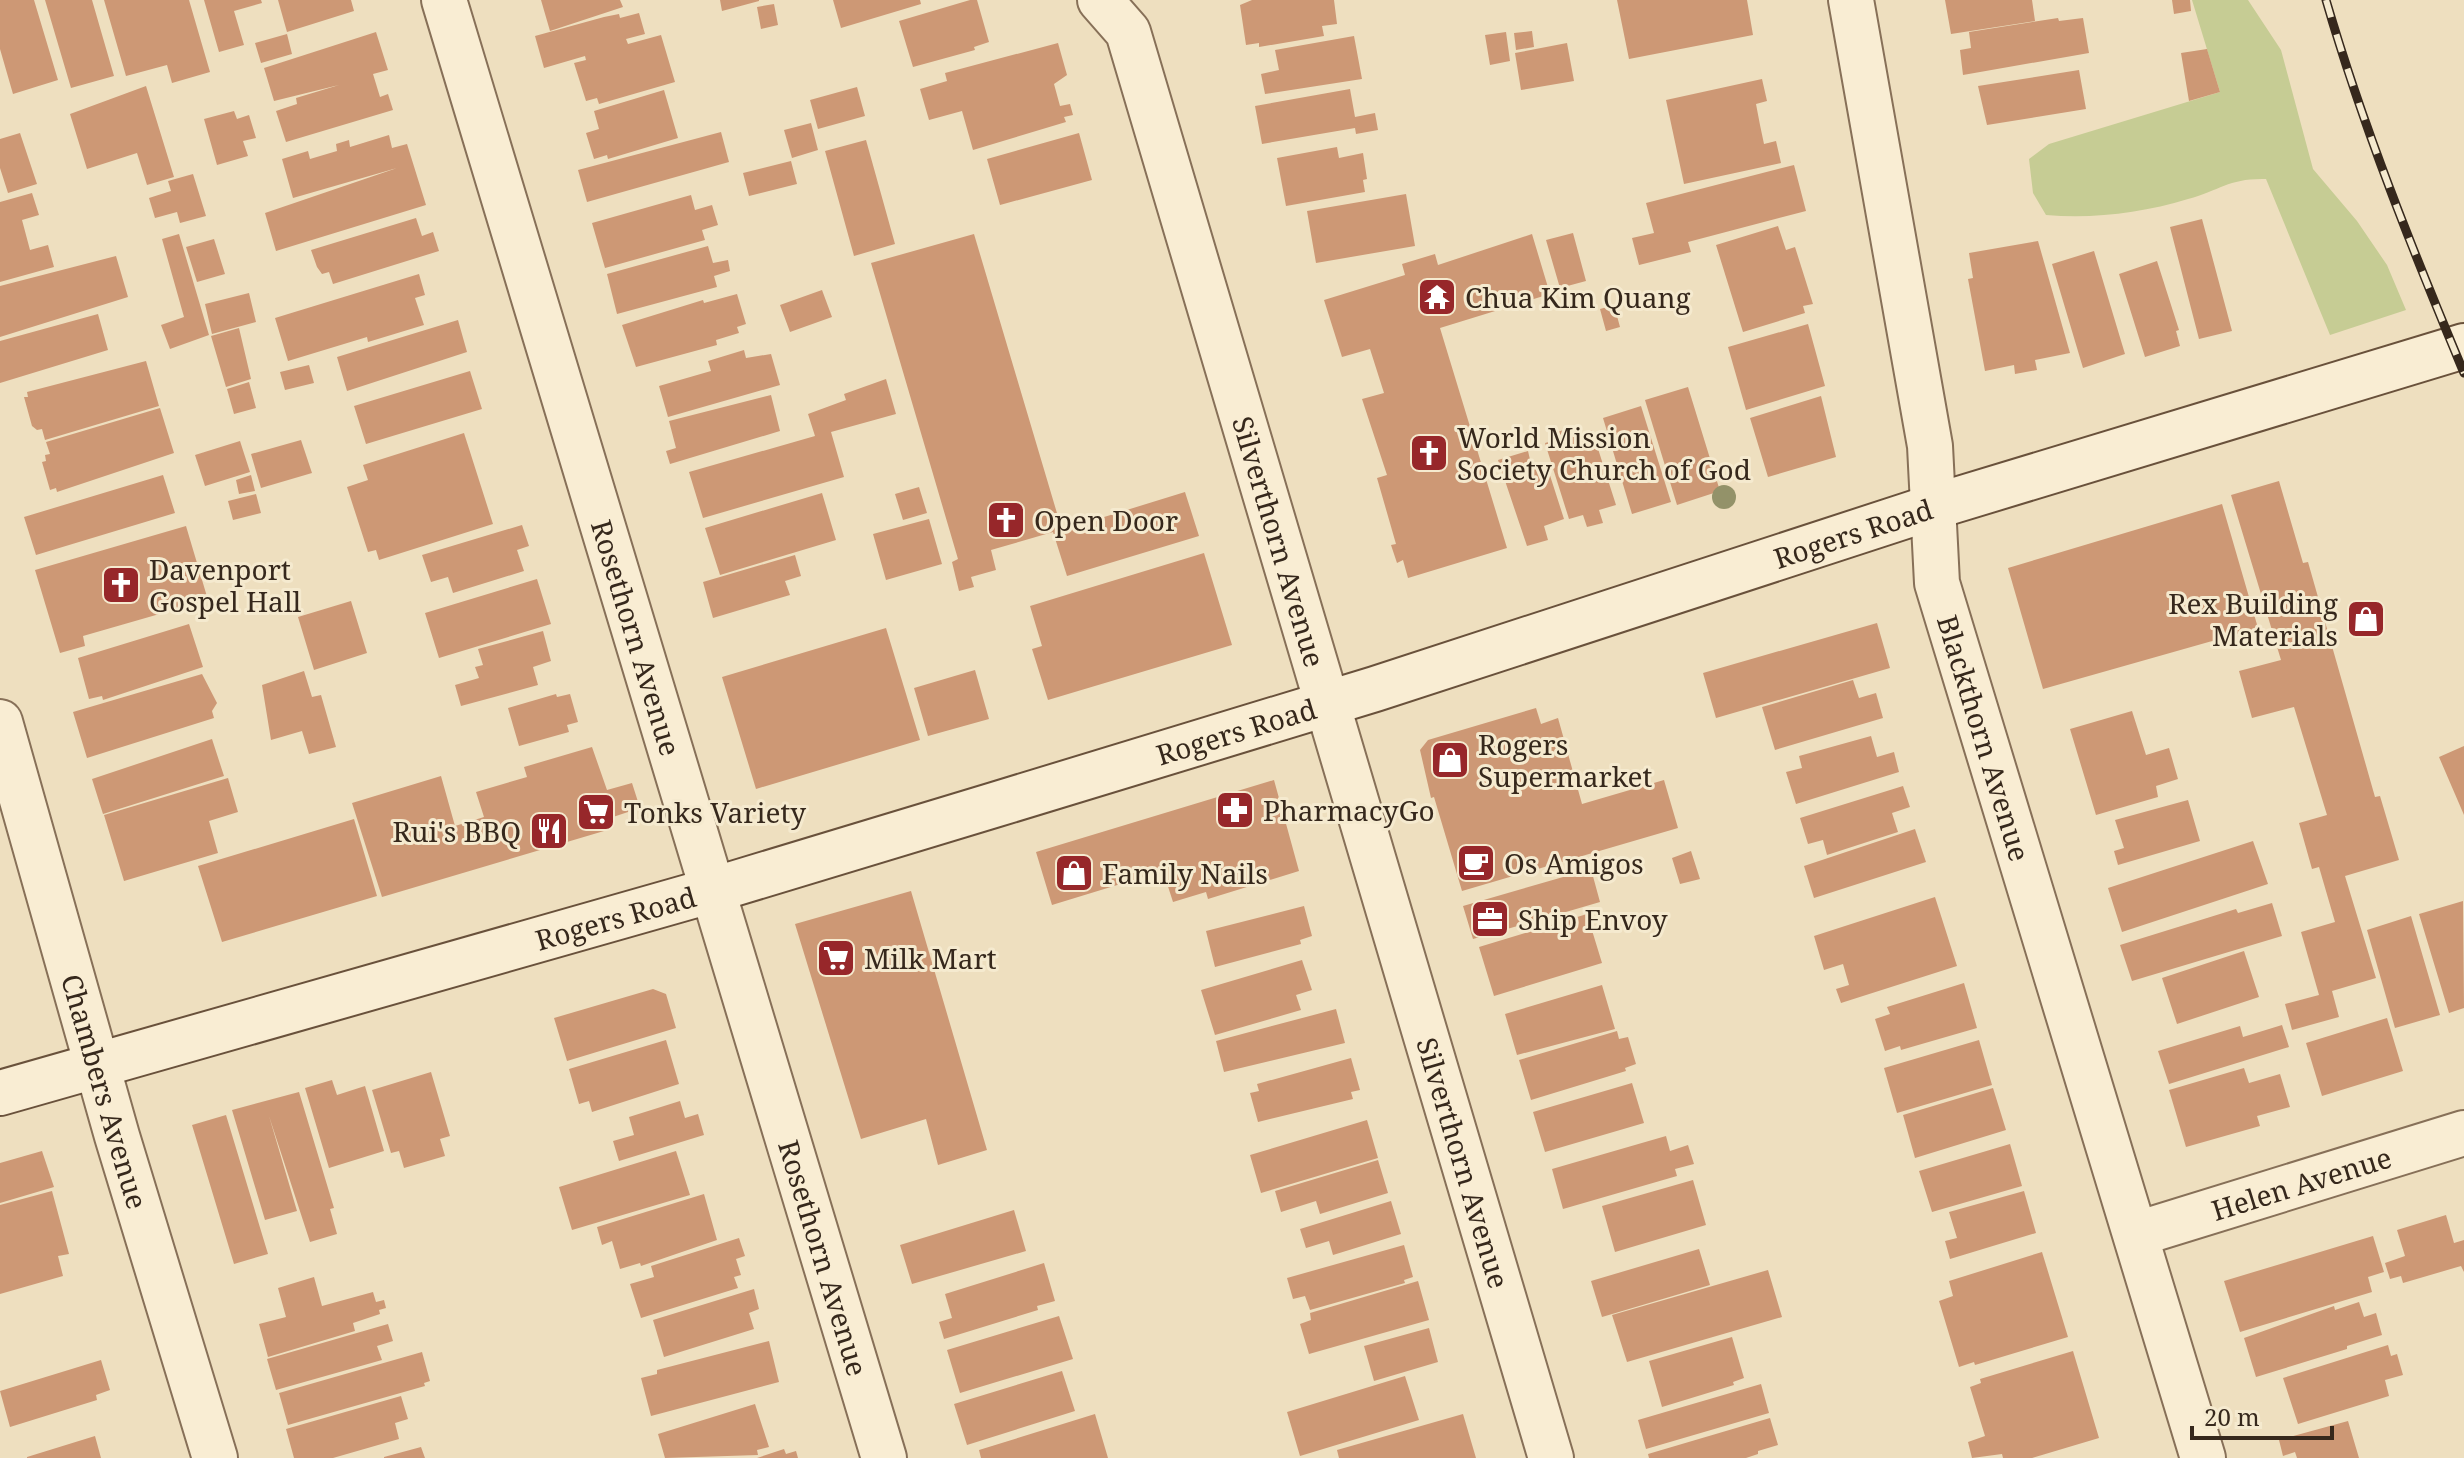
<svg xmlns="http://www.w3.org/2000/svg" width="2464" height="1458" font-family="'Noto Serif',serif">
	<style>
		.green { fill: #c6cc94 }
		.building { fill: #cd9875 }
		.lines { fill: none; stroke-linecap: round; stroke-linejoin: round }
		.street-casing { stroke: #877058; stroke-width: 48 }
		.secondary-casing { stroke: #69513b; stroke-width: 48 }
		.street { stroke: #f9edd3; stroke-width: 44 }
		.secondary { stroke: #f9edd3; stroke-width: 44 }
		.rail-casing { stroke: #36281c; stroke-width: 9 }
		.rail { stroke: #f5eacf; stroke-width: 6; stroke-dasharray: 18; stroke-linecap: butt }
		.tree { fill: #939269 }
		.labels { text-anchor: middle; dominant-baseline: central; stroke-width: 6; stroke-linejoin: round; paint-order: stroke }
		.poi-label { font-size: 28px; fill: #36281c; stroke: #f5eacf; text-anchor: start }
		.street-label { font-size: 28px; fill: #36281c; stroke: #f5eacf }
	</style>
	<rect width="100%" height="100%" fill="#eedfbf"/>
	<path class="green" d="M2192,0H2248L2281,50L2313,169L2357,221L2387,265L2406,310L2330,335L2266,179C2229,178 2221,190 2188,199C2142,213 2094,219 2046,215L2033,193L2029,159L2049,144L2220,92Z"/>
	<path class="building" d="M0,0H34L58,80L13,94L0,49Z
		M45,0H92L114,76L71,88Z
		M104,0H189L210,72L172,83L167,65L126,76Z
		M204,0H261L262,3L234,11L244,45L219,52Z
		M278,0H351L354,11L287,32Z
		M541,0H620L623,7L550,31Z
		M720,0H759V1L722,11Z
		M833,0H920L921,4L841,28Z
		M970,0H977L989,42L974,47L975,50L913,67L899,21Z
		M1252,0H1334L1337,24L1322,26L1324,36L1259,47V43L1246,45L1240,5Z
		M1617,0H1747L1753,35L1629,59Z
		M1945,0H2032L2035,21L1951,34Z
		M2172,0H2190L2191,11L2174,14Z
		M774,4L778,25L761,29L757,7Z
		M639,13L645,34L626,39L628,44L661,35L675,82L599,104L597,98L586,101L574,63L586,60L585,56L544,68L535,36L604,17L619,14L620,18Z
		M2058,18L2059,21L2083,18L2089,53L1963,75L1960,50L1971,48L1969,32Z
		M1532,31L1534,47L1516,50L1514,33Z
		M376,32L388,70L373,74L380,97L388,94L393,110L286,142L276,111L297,104L296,98L339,85L274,101L264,68Z
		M1506,32L1510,61L1490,65L1485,35Z
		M287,34L292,54L261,63L255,43Z
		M1354,36L1362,79L1265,94L1261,74L1279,70L1275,50Z
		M1058,43L1067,75L1054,84L1060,106L1070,104L1073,115L1064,117L1066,122L973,150L962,111L929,120L920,89L947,81L945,73Z
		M1567,43L1574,81L1521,90L1515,53Z
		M2207,49L2220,92L2189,101L2181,53Z
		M2079,70L2086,109L1987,125L1978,86Z
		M1762,79L1767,101L1756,104L1760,125L1764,144L1776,141L1781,163L1684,184L1666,100Z
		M146,86L174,177L147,185L137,153L87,169L70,114Z
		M857,87L865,116L818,129L810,100Z
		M1350,89L1355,117L1375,113L1378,130L1356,134L1355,128L1262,144L1255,106Z
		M664,90L678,138L608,159L607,155L594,159L586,133L599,129L594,111Z
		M234,111L237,119L249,115L256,138L243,141L248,156L217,165L204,119Z
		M811,123L818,150L792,158L784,130Z
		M721,132L729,162L587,202L578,170Z
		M20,133L37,184L8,193L0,168V139Z
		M1079,133L1092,180L1000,205L987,159Z
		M389,135L392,148L407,144L426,205L276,251L265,213L397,168L293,198L282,159L308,151L310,159L337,151L336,144L349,140L350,147Z
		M866,140L895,244L854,256L825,151Z
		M1337,147L1339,158L1363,153L1367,179L1363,180L1365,192L1286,206L1277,158Z
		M791,161L797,184L749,196L743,173Z
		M1794,165L1806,211L1688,242L1691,252L1639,265L1632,238L1654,233L1646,203Z
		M193,174L206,216L180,223L177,212L155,218L149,198L171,191L168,181Z
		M32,193L39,215L22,220L30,250L48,245L54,267L0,282V202Z
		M1406,194L1415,246L1316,263L1307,211Z
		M691,195L695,210L712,205L718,225L702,230L705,240L605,268L592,223Z
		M416,218L422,236L433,232L439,251L333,284L329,272L322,274L317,267L311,250Z
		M2202,219L2232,331L2199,339L2170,227Z
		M1778,226L1786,250L1795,247L1813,304L1803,306L1805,313L1743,332L1716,245Z
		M1573,233L1586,281L1560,288L1546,240Z
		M179,234L209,335L170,349L161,325L184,317L162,239Z
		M974,234L1062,530L1185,492L1199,536L1067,576L1053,532L991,550L996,570L971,577L974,587L959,591L952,562L958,559L871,263Z
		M1532,234L1550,294L1440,328L1507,548L1408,578L1403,560L1397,563L1391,545L1396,544L1377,478L1387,475L1362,399L1384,393L1370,349L1342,357L1324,300L1405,275L1402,264L1435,254L1438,265Z
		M214,239L225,274L197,282L186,247Z
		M2038,241L2070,353L2035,360L2037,370L2015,374L2014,365L1985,371L1968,279L1973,278L1969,253Z
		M708,246L713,263L728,260L730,271L714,276L717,287L617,314L607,274Z
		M2094,251L2125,354L2083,368L2052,264Z
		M116,256L128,297L0,337V286Z
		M2157,261L2179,330L2176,331L2180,346L2145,357L2119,274Z
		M419,274L425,295L415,298L424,325L368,342L367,337L288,361L275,318Z
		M822,290L832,317L790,332L780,305Z
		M249,293L256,322L212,334L205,304Z
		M737,294L746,324L737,327L739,333L716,340L717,345L636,367L622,325L703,300L704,303Z
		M1614,305L1620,327L1606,331L1600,309Z
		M98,314L108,350L0,383V341Z
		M458,320L467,352L347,391L337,357Z
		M1808,324L1825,386L1746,410L1728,347Z
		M239,328L251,379L226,387L211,336Z
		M744,350L746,358L771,354L780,385L668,417L659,386L711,371L708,361Z
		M146,361L159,406L45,440L42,429L37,430L32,426L24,397H28L27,392Z
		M309,365L314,383L285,390L280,372Z
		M470,371L482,409L366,444L354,406Z
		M886,379L896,414L831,432L844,477L703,518L689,472L815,436L808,414L846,400L844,394Z
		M249,382L256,408L234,414L227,389Z
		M1688,387L1720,491L1677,505L1645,400Z
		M771,395L780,431L670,464L666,451L676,448L669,421Z
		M1821,396L1836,457L1768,477L1750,418Z
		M1641,406L1671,502L1632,514L1603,418Z
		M160,408L174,453L57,492L56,488L50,490L42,462L46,461L45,455L50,454L46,442Z
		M1573,427L1575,435L1592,430L1616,505L1599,510L1603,523L1587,527L1583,515L1569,519L1545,443L1556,440L1554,433Z
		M464,433L493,524L379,560L376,550L368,552L347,487L368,480L363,465Z
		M301,440L312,473L261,488L251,454Z
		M240,441L250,472L205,486L195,455Z
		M1528,451L1532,468L1546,463L1564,519L1544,526L1548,540L1527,546L1498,460Z
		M163,475L175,513L36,555L24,517Z
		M251,475L255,491L239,494L236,480Z
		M2279,481L2303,563L2308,562L2375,797L2380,796L2399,860L2345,876L2376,978L2332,991L2339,1017L2292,1030L2285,1004L2319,995L2301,932L2335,922L2319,867L2312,869L2299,823L2327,815L2294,707L2252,718L2239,671L2281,660L2231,495Z
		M919,487L927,513L903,520L895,494Z
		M822,493L836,540L720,575L705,528Z
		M256,494L261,513L233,520L228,501Z
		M2222,504L2258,628L2043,689L2008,568Z
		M929,519L942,564L886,580L873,534Z
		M522,525L529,546L517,550L524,571L453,593L448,577L431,582L422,555Z
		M186,526L208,600L83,636L85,646L60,653L35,570Z
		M1204,553L1232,645L1048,700L1032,649L1042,646L1030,606Z
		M795,555L801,576L785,581L790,595L713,618L703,582Z
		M537,579L551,624L439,658L425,613Z
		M351,601L367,653L314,670L298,617Z
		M1877,623L1890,668L1716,718L1703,673Z
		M189,624L203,667L103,700L102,696L89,699L78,658Z
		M886,628L920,740L756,789L722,677Z
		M543,631L551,661L533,667L538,685L461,706L455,685L479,678L475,667L483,665L478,649Z
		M975,670L989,719L928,736L914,688Z
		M304,671L312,697L321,695L336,747L309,754L302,731L271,740L262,685Z
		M202,674L217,703L212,711L214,718L87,758L73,712Z
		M1853,680L1859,698L1876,693L1883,718L1775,750L1762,707Z
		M556,694L557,697L570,694L578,722L567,725L569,732L519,746L508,708Z
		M1536,708L1541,724L1558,718L1582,804L1664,780L1678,828L1462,891L1434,797L1431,798L1420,750L1428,740Z
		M2132,711L2146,755L2169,748L2178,779L2156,786L2158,797L2096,815L2070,729Z
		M1871,736L1877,757L1894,752L1899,772L1796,804L1786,772L1802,768L1799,756Z
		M212,739L224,776L103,814L92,779Z
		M2464,746V815L2439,757Z
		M592,747L607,790L632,783L640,808L610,818L604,831L382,897L352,803L441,776L455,826L484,817L476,792L527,777L524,767Z
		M228,778L238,812L209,821L218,853L124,881L104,815Z
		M1274,780L1299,871L1208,899L1206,892L1173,902L1163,871L1052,905L1036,852Z
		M1903,786L1910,807L1892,813L1898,832L1827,855L1823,840L1808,844L1800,818Z
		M2188,800L2200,841L2118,865L2114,851L2124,848L2115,820Z
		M354,819L377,896L222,942L198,866Z
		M1915,829L1926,862L1814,898L1804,866Z
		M2253,841L2268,884L2122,932L2108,888Z
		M1691,851L1700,879L1680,884L1672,858Z
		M1591,869L1600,902L1473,939L1463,906Z
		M911,891L987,1150L938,1165L926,1119L861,1139L795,924Z
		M1935,897L1957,966L1841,1003L1836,989L1849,985L1843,964L1824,970L1814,936Z
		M2463,901L2464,1008L2449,1013L2419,914Z
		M2272,903L2282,936L2132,981L2120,945L2236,909L2238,913Z
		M1304,906L1312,936L1300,940L1301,944L1215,967L1206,931Z
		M1587,914L1602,963L1494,996L1479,947Z
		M2411,916L2440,1015L2395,1028L2367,930Z
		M2244,951L2259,997L2177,1024L2162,978Z
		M1302,960L1312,990L1296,995L1301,1010L1215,1035L1201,990Z
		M1964,983L1977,1028L1901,1050L1900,1046L1885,1051L1875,1019L1890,1014L1887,1007Z
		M1602,985L1615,1029L1517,1055L1505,1014Z
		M653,989L666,994L676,1028L567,1061L554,1018Z
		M1336,1009L1345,1043L1224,1072L1216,1041Z
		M2387,1018L2403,1071L2322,1096L2306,1043Z
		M2282,1025L2289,1047L2169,1084L2158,1051L2240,1026L2243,1037Z
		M1617,1031L1619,1039L1628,1037L1636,1064L1625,1068L1626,1071L1531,1100L1519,1060Z
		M666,1040L679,1084L592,1112L589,1101L579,1104L569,1069Z
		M1979,1040L1992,1085L1897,1113L1884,1068Z
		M1351,1058L1360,1090L1351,1092L1353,1099L1258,1122L1250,1093L1259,1091L1257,1084Z
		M2244,1068L2249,1083L2280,1074L2290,1107L2257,1116L2260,1126L2186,1147L2169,1090Z
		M431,1072L450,1136L440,1139L445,1156L404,1168L399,1151L391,1153L372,1090Z
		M332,1080L337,1095L365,1086L384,1151L329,1168L305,1088Z
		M1632,1083L1644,1123L1545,1152L1533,1112Z
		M1993,1088L2006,1130L1915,1158L1903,1115Z
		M299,1092L334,1208L330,1209L337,1234L310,1242L269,1116L297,1211L265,1220L232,1110Z
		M680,1101L685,1118L698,1114L704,1135L619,1161L613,1141L634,1135L629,1117Z
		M226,1115L268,1254L234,1264L192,1125Z
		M1367,1120L1378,1158L1261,1193L1250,1155Z
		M1666,1136L1670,1151L1688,1145L1694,1164L1675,1169L1677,1176L1563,1209L1552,1169Z
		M2010,1144L2022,1186L1932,1212L1919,1171Z
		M42,1151L54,1187L0,1203V1163Z
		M676,1151L690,1195L572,1230L559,1187Z
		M1378,1160L1388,1193L1320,1214L1316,1201L1281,1212L1275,1191Z
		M1693,1180L1706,1225L1615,1252L1602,1206Z
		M52,1191L69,1254L58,1256L63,1276L0,1294V1205Z
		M2024,1191L2036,1233L1950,1259L1945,1241L1957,1238L1949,1212Z
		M704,1194L717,1240L641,1266L640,1263L620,1269L612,1241L602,1245L597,1227Z
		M1391,1201L1401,1234L1333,1255L1329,1241L1306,1248L1300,1229Z
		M1014,1210L1026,1251L912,1284L900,1245Z
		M2446,1215L2454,1243L2464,1240V1272L2461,1266L2403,1283L2401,1276L2390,1279L2385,1263L2405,1256L2397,1230Z
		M2373,1236L2384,1272L2368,1277L2372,1292L2240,1332L2224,1281Z
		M739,1238L745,1256L736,1259L741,1275L734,1277L738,1288L641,1318L630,1284L654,1277L651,1266Z
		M1404,1245L1413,1277L1404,1280L1405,1283L1310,1310L1305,1296L1293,1299L1287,1278Z
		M1699,1249L1710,1285L1602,1317L1591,1281Z
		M2042,1252L2068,1337L1975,1365L1974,1362L1959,1367L1939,1301L1953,1296L1949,1281Z
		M1044,1263L1055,1301L1037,1306L1038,1310L944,1339L939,1322L952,1318L945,1294Z
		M1768,1270L1782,1317L1627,1362L1612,1315Z
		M314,1277L322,1306L373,1292L376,1302L384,1300L386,1308L379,1310L380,1314L353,1323L355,1331L268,1357L259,1324L286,1317L278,1288Z
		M1418,1281L1429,1320L1309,1354L1300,1324L1311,1320L1310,1313Z
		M754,1289L759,1309L749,1313L754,1329L664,1357L653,1320Z
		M2359,1302L2364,1317L2376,1313L2382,1335L2347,1346V1349L2256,1377L2244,1338L2334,1306L2335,1310Z
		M1059,1316L1073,1359L960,1393L947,1350Z
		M388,1324L393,1341L377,1346L382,1360L276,1390L267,1359Z
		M1429,1328L1438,1362L1374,1381L1364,1346Z
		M1732,1337L1744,1378L1733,1382L1734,1385L1662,1407L1649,1361Z
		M769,1341L779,1382L651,1416L641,1378L657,1374V1370Z
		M2388,1345L2391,1356L2397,1354L2403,1375L2385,1380L2389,1396L2298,1424L2283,1378Z
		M2073,1351L2099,1438L2032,1458H2003L2002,1454L1972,1458L1968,1442L1985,1436L1970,1387L1981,1383L1980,1379Z
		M422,1352L430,1381L424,1383L425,1386L288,1425L279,1393Z
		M101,1360L110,1390L96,1395L97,1400L10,1427L0,1391Z
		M1062,1371L1075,1411L967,1445L954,1404Z
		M1405,1376L1419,1420L1300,1456L1287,1412Z
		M1761,1384L1769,1413L1646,1449L1638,1420Z
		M401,1396L408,1419L395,1423L399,1439L333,1458H294L286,1429Z
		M755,1404L769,1447L757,1450L758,1455L665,1458L658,1434Z
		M1095,1414L1108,1458H981L979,1450Z
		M1463,1414L1476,1458H1339L1337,1450Z
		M1770,1418L1778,1445L1758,1451V1454L1746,1458H1649L1648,1454Z
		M2348,1421L2359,1458H2297L2295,1452L2283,1456L2279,1440Z
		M95,1436L101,1458H27V1457Z
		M421,1447L425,1458H384V1457Z
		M784,1449L786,1454L796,1451L798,1458H757Z"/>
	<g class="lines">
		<defs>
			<g id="street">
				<path id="s1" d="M444,0L884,1458"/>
				<path id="s2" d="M1100,0L1128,32L1551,1458"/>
				<path id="s3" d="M1851,0L1930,446L1937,583L2203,1458"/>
				<path id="s4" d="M0,722L117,1136L215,1458"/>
				<path id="s5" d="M2137,1234L2464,1133"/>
			</g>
			<g id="secondary">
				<path id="s6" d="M0,1093L713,890L994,805L1375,689L1933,507L2464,346"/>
			</g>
		</defs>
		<use href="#street" class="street-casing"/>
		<use href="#secondary" class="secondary-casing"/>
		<use href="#street" class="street"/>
		<use href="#secondary" class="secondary"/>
		<defs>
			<path id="rail" d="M2326,0C2363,127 2413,251 2464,373"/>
		</defs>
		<use href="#rail" class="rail-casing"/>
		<use href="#rail" class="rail"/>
	</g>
	<circle class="tree" cx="1724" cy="497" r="12"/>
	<defs>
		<symbol id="temple-square" viewBox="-11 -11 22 22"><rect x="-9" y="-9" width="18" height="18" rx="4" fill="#97272a" stroke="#f5eacf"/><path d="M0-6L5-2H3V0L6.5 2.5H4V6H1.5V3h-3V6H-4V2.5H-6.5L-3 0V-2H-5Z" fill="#fff"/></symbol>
		<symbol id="church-square" viewBox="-11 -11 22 22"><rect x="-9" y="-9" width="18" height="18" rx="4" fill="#97272a" stroke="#f5eacf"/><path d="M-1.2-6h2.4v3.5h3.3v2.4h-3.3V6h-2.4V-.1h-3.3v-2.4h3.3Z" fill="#fff"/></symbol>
		<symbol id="shop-square" viewBox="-11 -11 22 22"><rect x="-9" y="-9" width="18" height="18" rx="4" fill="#97272a" stroke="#f5eacf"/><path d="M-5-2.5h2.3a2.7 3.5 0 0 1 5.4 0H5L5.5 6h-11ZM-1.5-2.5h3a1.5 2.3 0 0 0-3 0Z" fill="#fff"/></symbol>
		<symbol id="pharmacy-square" viewBox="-11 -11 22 22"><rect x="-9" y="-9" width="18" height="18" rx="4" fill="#97272a" stroke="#f5eacf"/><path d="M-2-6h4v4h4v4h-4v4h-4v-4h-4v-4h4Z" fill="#fff"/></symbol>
		<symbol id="supermarket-square" viewBox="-11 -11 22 22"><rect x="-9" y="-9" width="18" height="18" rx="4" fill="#97272a" stroke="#f5eacf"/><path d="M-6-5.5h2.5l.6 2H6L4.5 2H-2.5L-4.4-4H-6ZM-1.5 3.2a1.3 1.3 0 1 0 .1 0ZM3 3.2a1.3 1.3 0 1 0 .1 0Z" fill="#fff"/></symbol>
		<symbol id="restaurant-square" viewBox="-11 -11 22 22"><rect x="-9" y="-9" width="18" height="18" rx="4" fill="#97272a" stroke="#f5eacf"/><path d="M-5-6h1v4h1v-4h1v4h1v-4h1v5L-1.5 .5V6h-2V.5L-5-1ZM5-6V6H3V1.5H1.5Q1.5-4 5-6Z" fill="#fff"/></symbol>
		<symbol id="cafe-square" viewBox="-11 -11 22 22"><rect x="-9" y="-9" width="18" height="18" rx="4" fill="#97272a" stroke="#f5eacf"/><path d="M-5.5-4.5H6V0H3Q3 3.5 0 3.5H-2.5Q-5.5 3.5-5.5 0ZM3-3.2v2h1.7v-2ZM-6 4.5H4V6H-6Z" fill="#fff"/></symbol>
		<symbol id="office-square" viewBox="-11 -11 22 22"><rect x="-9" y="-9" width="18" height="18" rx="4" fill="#97272a" stroke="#f5eacf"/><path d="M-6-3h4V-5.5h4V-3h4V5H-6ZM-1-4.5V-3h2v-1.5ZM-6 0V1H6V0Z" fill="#fff"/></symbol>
	</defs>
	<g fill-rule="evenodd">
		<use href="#temple-square" x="1415" y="275" width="44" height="44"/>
		<use href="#church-square" x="1407" y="431" width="44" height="44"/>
		<use href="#church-square" x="984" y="498" width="44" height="44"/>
		<use href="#church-square" x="99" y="563" width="44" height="44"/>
		<use href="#shop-square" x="2344" y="597" width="44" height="44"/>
		<use href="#shop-square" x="1428" y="738" width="44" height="44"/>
		<use href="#pharmacy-square" x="1213" y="788" width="44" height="44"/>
		<use href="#supermarket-square" x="574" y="790" width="44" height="44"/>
		<use href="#restaurant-square" x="527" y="809" width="44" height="44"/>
		<use href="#cafe-square" x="1454" y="841" width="44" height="44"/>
		<use href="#shop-square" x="1052" y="851" width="44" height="44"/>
		<use href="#office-square" x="1468" y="897" width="44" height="44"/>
		<use href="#supermarket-square" x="814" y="936" width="44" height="44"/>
	</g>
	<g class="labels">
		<g class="poi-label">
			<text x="1465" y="297">Chua Kim Quang</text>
			<text x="1457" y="437">World Mission<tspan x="1457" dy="32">Society Church of God</tspan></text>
			<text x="1034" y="520">Open Door</text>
			<text x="149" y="569">Davenport<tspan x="149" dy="32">Gospel Hall</tspan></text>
			<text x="2338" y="603" text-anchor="end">Rex Building<tspan x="2338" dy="32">Materials</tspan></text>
			<text x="1478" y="744">Rogers<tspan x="1478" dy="32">Supermarket</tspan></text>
			<text x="1263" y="810">PharmacyGo</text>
			<text x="624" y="812">Tonks Variety</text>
			<text x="521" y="831" text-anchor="end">Rui's BBQ</text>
			<text x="1504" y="863">Os Amigos</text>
			<text x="1102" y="873">Family Nails</text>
			<text x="1518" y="919">Ship Envoy</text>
			<text x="864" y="958">Milk Mart</text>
		</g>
		<g class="street-label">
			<text stroke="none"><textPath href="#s6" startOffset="1936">Rogers Road</textPath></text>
			<text stroke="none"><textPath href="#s2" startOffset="574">Silverthorn Avenue</textPath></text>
			<text stroke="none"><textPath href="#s1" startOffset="666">Rosethorn Avenue</textPath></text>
			<text stroke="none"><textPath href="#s6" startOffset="1288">Rogers Road</textPath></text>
			<text stroke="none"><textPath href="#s3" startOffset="752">Blackthorn Avenue</textPath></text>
			<text stroke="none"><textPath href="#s6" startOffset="640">Rogers Road</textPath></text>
			<text stroke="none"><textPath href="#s4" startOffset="384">Chambers Avenue</textPath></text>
			<text stroke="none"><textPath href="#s2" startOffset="1222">Silverthorn Avenue</textPath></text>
			<text stroke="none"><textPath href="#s5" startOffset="172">Helen Avenue</textPath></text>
			<text stroke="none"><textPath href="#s1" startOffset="1314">Rosethorn Avenue</textPath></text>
		</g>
	</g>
	<path d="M2192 1426v12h140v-12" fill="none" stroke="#36281c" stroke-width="4"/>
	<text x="2204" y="1426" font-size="24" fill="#36281c" stroke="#f5eacf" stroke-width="6" paint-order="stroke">20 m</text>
</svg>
